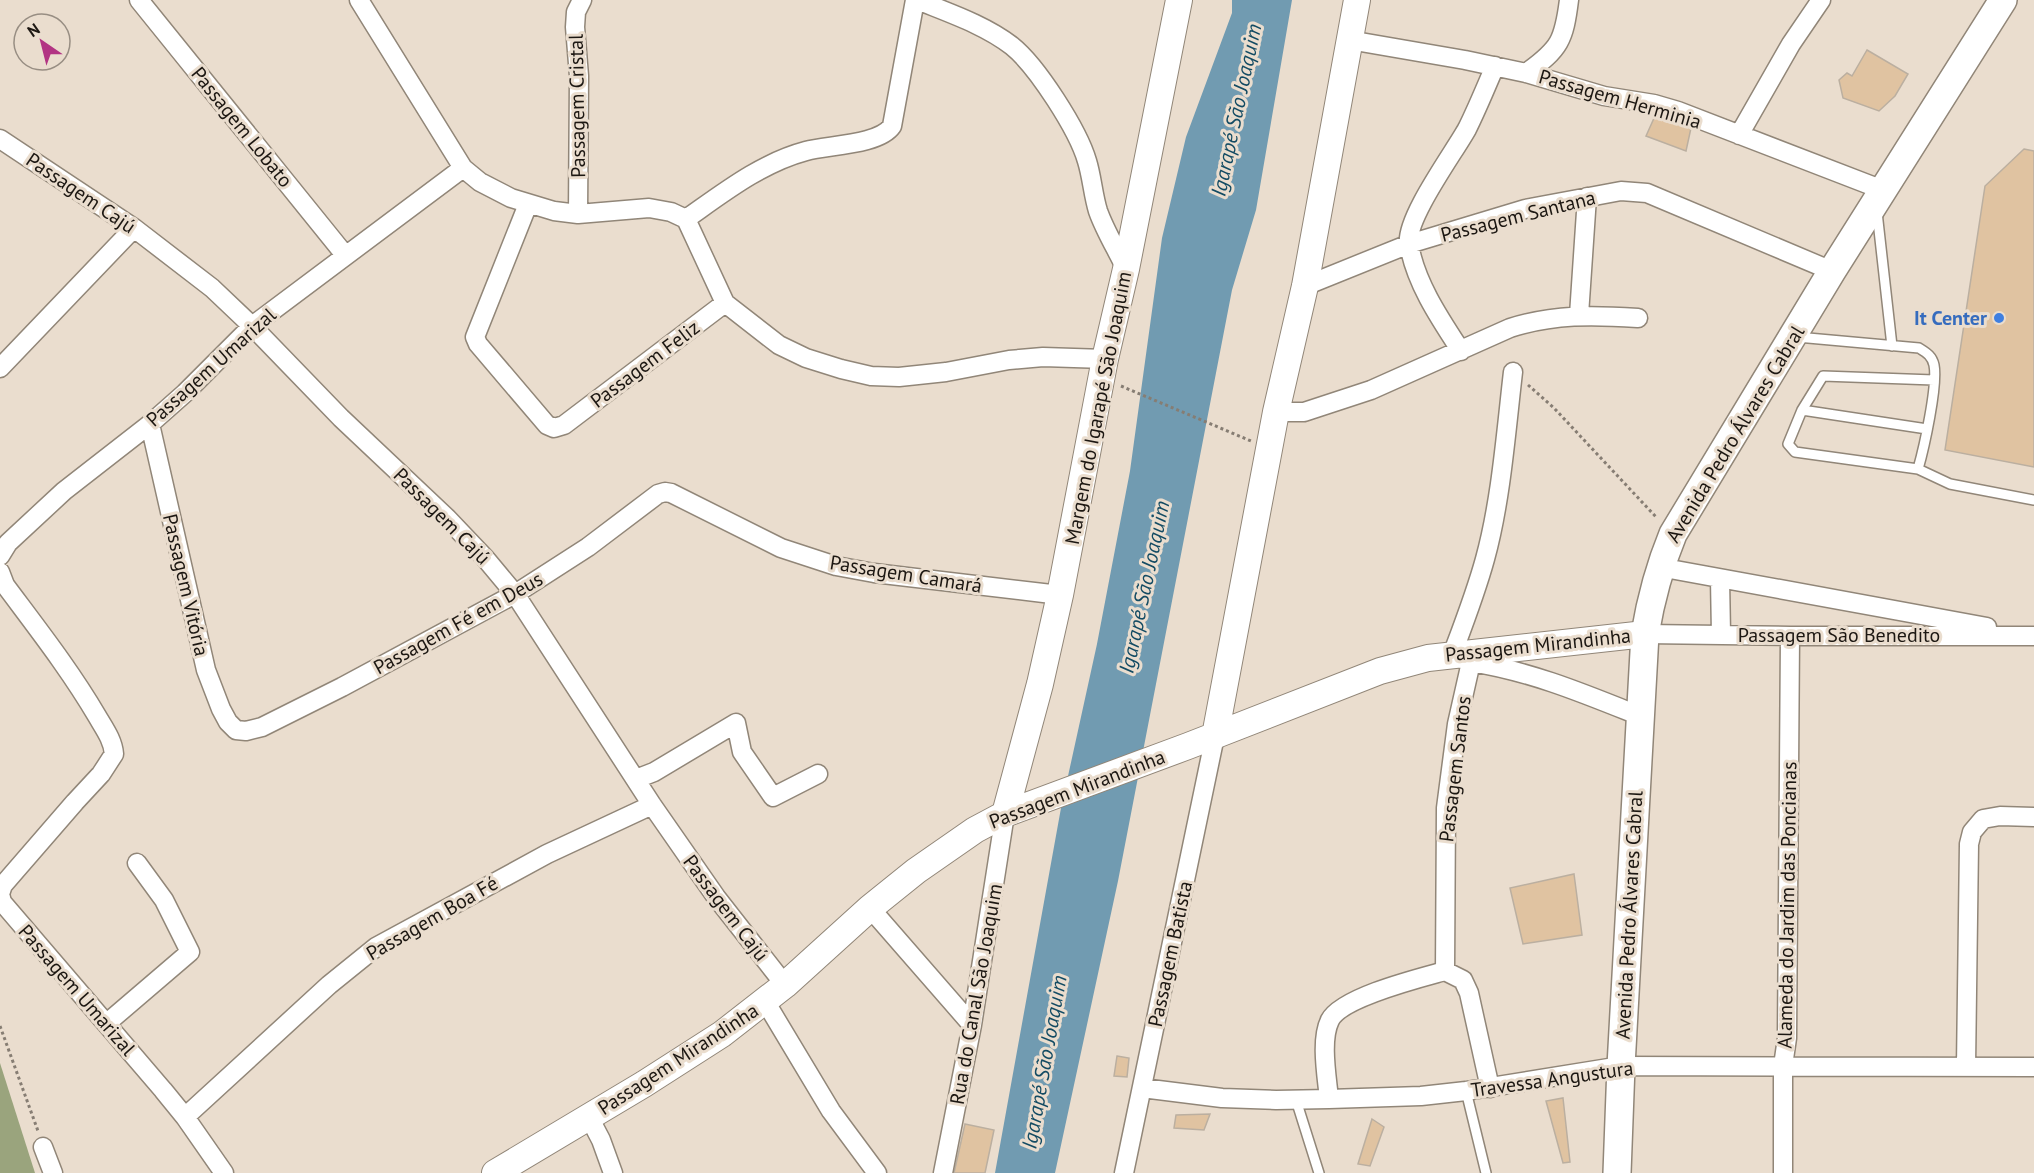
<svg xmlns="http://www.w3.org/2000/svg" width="2034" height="1173" font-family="'PT Sans',sans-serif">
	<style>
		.forest { fill: #9aa47d }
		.water { fill: #719bb1 }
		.building { fill: #e0c3a1; stroke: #bbafa0; stroke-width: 1.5 }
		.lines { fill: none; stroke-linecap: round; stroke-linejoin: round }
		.lane-casing { stroke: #918678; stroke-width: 12 }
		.street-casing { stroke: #918678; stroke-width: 21 }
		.secondary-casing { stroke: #918678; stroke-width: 28 }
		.primary-casing { stroke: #918678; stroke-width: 30 }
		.path { stroke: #867d73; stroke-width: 3; stroke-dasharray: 3 3; stroke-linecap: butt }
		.lane { stroke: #fff; stroke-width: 9 }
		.street { stroke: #fff; stroke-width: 18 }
		.secondary { stroke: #fff; stroke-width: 26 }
		.primary { stroke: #fff; stroke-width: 27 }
		.shop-dot { fill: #3f7fe0; stroke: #eaddce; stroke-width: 2 }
		.labels { text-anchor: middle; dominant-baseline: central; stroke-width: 6; stroke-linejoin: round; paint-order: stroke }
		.street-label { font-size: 20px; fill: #1c1712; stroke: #eaddce }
		.shop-label { font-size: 20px; font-weight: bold; fill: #366cbe; stroke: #eaddce; text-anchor: end }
		.water-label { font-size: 21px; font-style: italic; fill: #134b63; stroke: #eaddce }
	</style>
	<rect width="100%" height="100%" fill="#eaddce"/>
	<path class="forest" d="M0,1063L35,1173H0Z"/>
	<path class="water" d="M1232,0H1292L1256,210L1232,290L1118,881L1055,1173H995L1061,808L1097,644L1130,471L1162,238L1186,137L1232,13Z"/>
	<path class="building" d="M1867,50L1908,74L1895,96L1879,111L1843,98L1839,80L1847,73L1852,76Z
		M1655,116L1691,128L1686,151L1646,136Z
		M2024,149L2034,151V467L1945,450L1985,186Z
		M1574,874L1582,935L1523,944L1510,888Z
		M1117,1056L1129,1058L1127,1077L1114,1076Z
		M1563,1098L1570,1162L1563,1163L1546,1101Z
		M1210,1114L1204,1130L1174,1128L1176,1115Z
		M1372,1119L1384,1127L1370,1166L1358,1164Z
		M965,1124L994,1130L985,1173H954Z"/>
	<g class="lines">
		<defs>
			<path id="lane" d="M1877,212L1892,346
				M1797,337L1919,348C1927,353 1932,356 1934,365C1938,385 1924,448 1918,469L1950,484L2034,500
				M1802,410L1788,444L1795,452L1918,469
				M1927,429L1802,410L1823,376L1934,380
				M1466,1091L1486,1173
				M1296,1100L1319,1173"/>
			<path id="street" d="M139,0L345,255
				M359,0L463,168L480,182L511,198L554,211L578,214L649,208L671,212L686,219L725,303L779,345L806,358L841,369L871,376L899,377L946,372L1009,360L1043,357L1105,359
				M917,0C949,13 985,25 1012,46C1037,66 1078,130 1087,161C1092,177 1093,195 1098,211C1105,231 1117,250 1126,269
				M1349,40L1465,60L1526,73L1604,96L1654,104L1678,111L1883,190
				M1526,73C1560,49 1564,40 1569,0
				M1739,135L1791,44L1821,0
				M0,139L134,228L212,288L252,326L341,418L447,518L485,558L515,594L652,805L716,897L785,985
				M528,204L475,337L478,344L547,425L554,428L564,425L725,303
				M578,214L579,76L575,27L576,12L582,0
				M686,219C723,193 761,163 806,151C828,145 879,145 892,126L915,0
				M1305,286L1409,244L1525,209L1621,191L1647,193L1832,271
				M1579,315L1587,197
				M1461,351C1440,319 1415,282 1409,244C1405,219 1453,154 1467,129C1477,109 1486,87 1495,66
				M0,368L134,228
				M1276,412H1304L1371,390L1510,328C1554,314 1593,315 1638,318
				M150,424L206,670L221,709L228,722L236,730L246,731L262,727L342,687L515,594L588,547L658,494L665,492L671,493L781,548L836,566L874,573L1060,595
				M0,556L8,543L64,491L150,424L185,393L252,326L463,168
				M1659,567L1987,627
				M0,572L5,585C37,628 70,670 97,716C104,728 113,740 114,754L101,774L75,802L3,885L0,894L2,902L163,1090L185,1117L224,1173
				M1720,579L1721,634
				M1645,634L1790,636H2034
				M1471,662C1530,671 1585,694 1640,716
				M636,779L654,772L736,723L742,752L773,797L818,774
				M870,908L972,1025
				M1445,971L1446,808L1457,724L1471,662L1452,655C1464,623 1476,592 1485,559C1501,501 1506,432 1513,372
				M765,1001L831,1111L877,1173
				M107,1023L190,952L164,900L137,863
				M1966,1066L1969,844L1972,832L1983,819L2000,816L2034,817
				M1142,1088L1222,1098L1276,1100L1329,1099L1421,1096L1466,1091L1621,1066L2034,1067
				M1329,1099C1327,1077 1320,1040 1330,1020C1342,997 1420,978 1445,971L1463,980L1469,993L1490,1088
				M185,1117L329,985L376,947L547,854L652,805
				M589,1117L601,1140L613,1173
				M43,1147L53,1173
				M943,1173L972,1025L1005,814
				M1124,1173L1215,736
				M1783,1173V1066L1787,1038L1790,636"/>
			<path id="secondary" d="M1215,736L1276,412L1305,286L1357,0
				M1005,814L1040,684L1060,595L1105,359L1126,269L1179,0
				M495,1173L644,1084L722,1034L785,985L870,908L916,871L975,830L1005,814L1188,746L1380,671L1428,658L1645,634"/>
			<path id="primary" d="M1617,1173L1621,1066L1645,634C1651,598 1659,568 1673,534L1832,271L2003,0"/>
		</defs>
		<use href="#lane" class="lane-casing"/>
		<use href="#street" class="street-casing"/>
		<use href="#secondary" class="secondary-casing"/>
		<use href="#primary" class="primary-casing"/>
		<path class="path" d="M1528,385L1554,408L1657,518
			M1121,386L1251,441
			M0,1026L38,1131"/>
		<use href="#lane" class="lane"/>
		<use href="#street" class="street"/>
		<use href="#secondary" class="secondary"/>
		<use href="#primary" class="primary"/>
	</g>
	<circle class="shop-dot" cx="1999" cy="318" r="6"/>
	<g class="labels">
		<g class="street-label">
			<text transform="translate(1620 99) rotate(16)">Passagem Herminia</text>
			<text transform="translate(577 106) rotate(-91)">Passagem Cristal</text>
			<text transform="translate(242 127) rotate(51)">Passagem Lobato</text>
			<text transform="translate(81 193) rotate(34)">Passagem Cajú</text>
			<text transform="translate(1518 216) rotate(-14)">Passagem Santana</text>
			<text transform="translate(645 364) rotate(-37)">Passagem Feliz</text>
			<text transform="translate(211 367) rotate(-42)">Passagem Umarizal</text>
			<text transform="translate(1098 408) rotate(-79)">Margem do Igarapé São Joaquim</text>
			<text transform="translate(1735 434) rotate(-59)">Avenida Pedro Álvares Cabral</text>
			<text transform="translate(442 516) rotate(45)">Passagem Cajú</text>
			<text transform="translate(906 574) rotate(9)">Passagem Camará</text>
			<text transform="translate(186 585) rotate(77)">Passagem Vitória</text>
			<text transform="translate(458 623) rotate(-29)">Passagem Fé em Deus</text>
			<text x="1839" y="635">Passagem São Benedito</text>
			<text transform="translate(1538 645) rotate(-6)">Passagem Mirandinha</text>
			<text transform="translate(1455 769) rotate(-83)">Passagem Santos</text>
			<text transform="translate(1077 789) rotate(-21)">Passagem Mirandinha</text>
			<text transform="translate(1787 905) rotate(-89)">Alameda do Jardim das Poncianas</text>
			<text transform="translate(726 908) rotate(53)">Passagem Cajú</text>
			<text transform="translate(1629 915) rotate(-87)">Avenida Pedro Álvares Cabral</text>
			<text transform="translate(432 918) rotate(-30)">Passagem Boa Fé</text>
			<text transform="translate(1170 954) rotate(-78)">Passagem Batista</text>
			<text transform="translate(77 990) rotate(49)">Passagem Umarizal</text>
			<text transform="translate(976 994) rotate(-80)">Rua do Canal São Joaquim</text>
			<text transform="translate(678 1059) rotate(-33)">Passagem Mirandinha</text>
			<text transform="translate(1552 1079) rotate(-8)">Travessa Angustura</text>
		</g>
		<g class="shop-label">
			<text x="1987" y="318">It Center</text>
		</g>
		<g class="water-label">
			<text transform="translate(1236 110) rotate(-78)">Igarapé São Joaquim</text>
			<text transform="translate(1144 587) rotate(-78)">Igarapé São Joaquim</text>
			<text transform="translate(1044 1062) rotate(-80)">Igarapé São Joaquim</text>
		</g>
	</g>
	<g transform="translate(42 42) rotate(325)"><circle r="28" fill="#eaddce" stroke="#988e83" stroke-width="1.5"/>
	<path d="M0-4.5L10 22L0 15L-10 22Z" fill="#b23483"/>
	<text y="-9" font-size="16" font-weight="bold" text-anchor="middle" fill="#1c1712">N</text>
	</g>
</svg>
